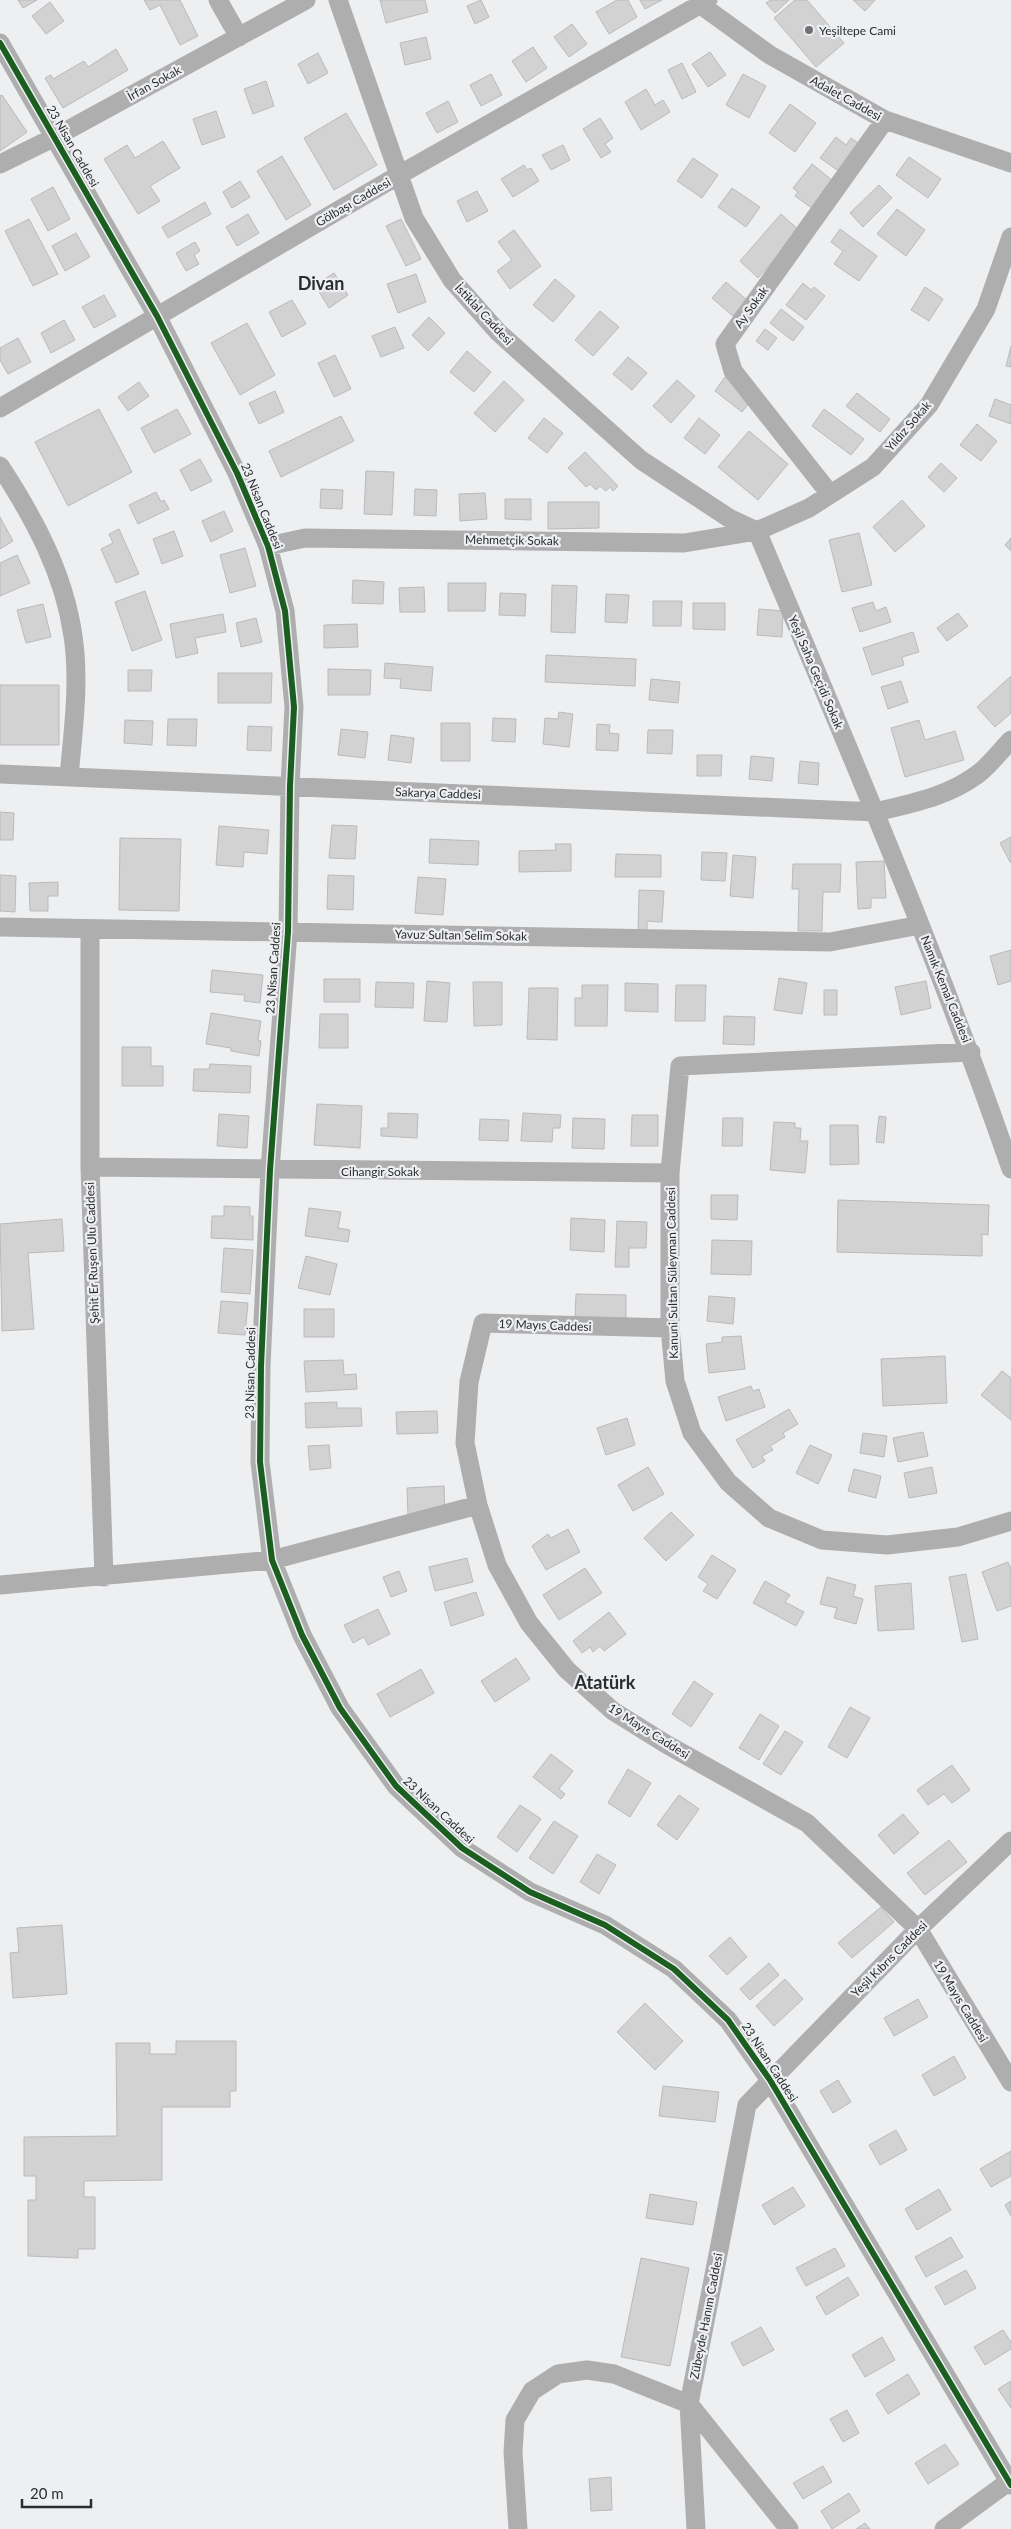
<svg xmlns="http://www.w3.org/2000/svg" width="1011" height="2529" font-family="Lato,sans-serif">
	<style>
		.building { fill: #d2d2d3; stroke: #bababb }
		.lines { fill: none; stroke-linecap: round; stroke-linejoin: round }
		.street { stroke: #aeaeaf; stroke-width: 19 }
		.cycleway-casing { stroke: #edeff2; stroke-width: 9 }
		.cycleway { stroke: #1b5e20; stroke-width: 6 }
		.poi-dot { fill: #6f7072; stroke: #edeff2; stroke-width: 2 }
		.labels { text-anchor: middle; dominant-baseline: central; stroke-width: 4.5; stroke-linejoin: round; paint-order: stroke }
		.poi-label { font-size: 12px; fill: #2b2c2d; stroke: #edeff2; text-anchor: start }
		.street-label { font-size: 12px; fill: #2b2c2d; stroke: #edeff2 }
		.district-label { font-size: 18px; font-weight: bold; fill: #2b2c2d; stroke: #edeff2 }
	</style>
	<rect width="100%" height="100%" fill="#eeeff1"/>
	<path class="building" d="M18,0H37L23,8Z
		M144,0H180L198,36L180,45L160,5L150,10Z
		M380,0H425L428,12L386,23Z
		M481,0L489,17L475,24L467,6Z
		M617,0H628L637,17L609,34L596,12Z
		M640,0H662L645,9Z
		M770,0H789L775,13L766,3Z
		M795,0H807L844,43L816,67L774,18Z
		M853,0H875L865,11Z
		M50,2L64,21L46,34L32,16Z
		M572,24L587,44L569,57L554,37Z
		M426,37L431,59L405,65L400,43Z
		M533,47L547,68L526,82L512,61Z
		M116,49L128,70L63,108L45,78L51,75L53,79L84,61L88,67Z
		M710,52L726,75L708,87L692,64Z
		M318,53L328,73L308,84L298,64Z
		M682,63L696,92L682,99L668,70Z
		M491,74L502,95L481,106L470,85Z
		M743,74L766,86L749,118L726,105Z
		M266,81L274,106L253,114L244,89Z
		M646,89L655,105L663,100L670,112L641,130L625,102Z
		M2,95L27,132L0,151V96Z
		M448,101L458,122L437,133L426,113Z
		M790,104L816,123L795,152L769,133Z
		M216,111L225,137L202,145L193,119Z
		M346,113L377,165L334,190L304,138Z
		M600,118L613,138L605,144L611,152L601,158L583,129Z
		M836,137L846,145L851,138L864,147L843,174L820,158Z
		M163,141L180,168L150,186L160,201L138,214L104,159L127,145L135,158Z
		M563,145L570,160L551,170L542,155Z
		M282,156L311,205L286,220L257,171Z
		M909,157L941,179L928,198L896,175Z
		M693,158L718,175L702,198L677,181Z
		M812,164L832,180L816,211L795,196L798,192L793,188Z
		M524,165L527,170L531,168L539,181L513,197L501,179Z
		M240,181L250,197L232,208L223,192Z
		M879,185L892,198L863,227L850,213Z
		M53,187L70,219L48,231L31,199Z
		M732,188L760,207L746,227L718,207Z
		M477,191L488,211L467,222L457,201Z
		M205,202L211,214L168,238L162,227Z
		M897,209L925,230L906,256L877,234Z
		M248,214L259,233L237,246L226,227Z
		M781,214L800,231L758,278L740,261Z
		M29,219L58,274L33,286L5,231Z
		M401,219L421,259L406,266L386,226Z
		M840,229L877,256L859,281L834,264L843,251L831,242Z
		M514,230L541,266L510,289L497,271L512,260L498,242Z
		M76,233L90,257L65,271L52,246Z
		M195,242L200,251L194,255L199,264L186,271L176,253Z
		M334,273L348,295L329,308L315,285Z
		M416,274L426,302L398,313L387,284Z
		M555,279L575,296L553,322L533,305Z
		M726,282L747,300L733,316L712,298Z
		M803,283L811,290L814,287L825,296L806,320L786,305Z
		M925,287L943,299L929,321L911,310Z
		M104,295L116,316L94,328L82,307Z
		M292,300L306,324L282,337L269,312Z
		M781,309L804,327L793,341L770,323Z
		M600,311L619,327L593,356L575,340Z
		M429,317L445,333L428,351L412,335Z
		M64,320L75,340L51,353L41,333Z
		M247,323L275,375L240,395L211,343Z
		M395,327L404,348L381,357L372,336Z
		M765,329L777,338L768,350L756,341Z
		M18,338L31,362L8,374L0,360V348Z
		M1011,346V367L1006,366Z
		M467,351L491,372L474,392L450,372Z
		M335,355L351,389L334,397L318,363Z
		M628,357L647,373L632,390L613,374Z
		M725,377L753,398L742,412L715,391Z
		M677,380L695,396L671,423L653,406Z
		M504,381L524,400L495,432L474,413Z
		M139,382L149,396L128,411L118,397Z
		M275,391L284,412L259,424L249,403Z
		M857,393L890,419L880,432L846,406Z
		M995,399L1011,405V424L989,416Z
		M99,409L132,472L68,506L35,442Z
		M177,409L191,434L154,453L141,428Z
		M824,409L864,439L851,455L812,426Z
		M341,416L354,441L281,477L269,451Z
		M544,418L563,433L547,453L528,438Z
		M699,418L720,435L705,454L684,438Z
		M977,424L997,441L981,461L960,445Z
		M749,431L788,464L758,500L718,467Z
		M585,452L618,486L613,491L610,487L606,491L600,486L596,490L590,484L586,487L568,468Z
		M200,459L212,481L191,491L180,470Z
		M941,463L957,478L944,492L928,477Z
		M366,471L394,472L392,515L364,514Z
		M321,489L343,490L342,509L320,508Z
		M415,489L437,490L436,516L414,515Z
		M156,492L161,502L164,500L169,509L138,524L129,505Z
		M485,493L487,519L460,521L459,494Z
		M505,499H531V520L505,519Z
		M902,500L925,526L895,552L873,527Z
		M548,502H599V528L548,529Z
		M224,511L233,531L211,542L202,521Z
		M0,517L13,541L0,549Z
		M119,529L139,574L116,583L101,549L113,543L109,534Z
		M174,531L183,556L162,564L153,539Z
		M859,533L872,585L842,592L829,540Z
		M1011,538V551L1005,545Z
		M245,548L256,586L230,593L220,555Z
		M17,555L30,583L0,596V563Z
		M353,580L384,582L383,604L352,603Z
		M448,583H486L485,611H448Z
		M552,585L577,586L575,633L551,632Z
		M424,587L425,612H400L399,588Z
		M145,591L162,640L132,651L115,602Z
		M500,593L526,594L525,616L499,615Z
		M606,594L629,595L627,623L605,622Z
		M653,601H682L681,626H653Z
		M873,602L876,611L886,607L891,622L860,632L852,608Z
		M693,603H725V630L693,629Z
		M43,604L51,637L26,643L17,610Z
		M759,609L783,611L782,637L757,635Z
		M958,613L968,626L947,641L937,628Z
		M223,614L226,632L195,638L198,653L176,658L170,624Z
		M256,618L262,642L241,647L236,623Z
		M357,624L358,647L324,648V625Z
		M913,632L919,652L902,657L904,665L872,675L863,648Z
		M546,655L636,659L635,686L545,682Z
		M385,663L433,667L431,691L400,688L401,679L384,678Z
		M328,669L371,670L370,695H328Z
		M128,670H152L151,691H128Z
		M218,673H272L271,703H218Z
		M1011,676V713L995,727L977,707Z
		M651,679L680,682L678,703L649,700Z
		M901,681L908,702L888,709L881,687Z
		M0,685H59V745H0Z
		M559,712L573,714L569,747L543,744L545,718L558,719Z
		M493,718L516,719L515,742L492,741Z
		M168,719H197L196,746L167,745Z
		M125,720L153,721L152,745L124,743Z
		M919,720L925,740L955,731L964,760L905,777L891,728Z
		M441,723H470V761H441Z
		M597,724L610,725L609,733L619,734L618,751L596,750Z
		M248,726L272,727L271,751L247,750Z
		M341,729L368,732L365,758L338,755Z
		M648,730H673L672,754L647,753Z
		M391,735L414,738L411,763L388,760Z
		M697,755H722L721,776H697Z
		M751,756L774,758L772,781L749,779Z
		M800,761L819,763L818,785L798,783Z
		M0,812L14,813L13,840H0Z
		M332,825L357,826L355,859L329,858Z
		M219,826L269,830L267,854L244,852L243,867L216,865Z
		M1011,837V862H1010L1000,843Z
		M120,838L181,839L179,911L119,910Z
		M430,839L479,841L478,865L429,863Z
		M555,844H571V871L519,872V851L556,850Z
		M702,852L727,853L725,881L701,880Z
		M616,854L661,855V877H615Z
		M733,855L756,857L753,898L730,896Z
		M884,861L886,898H871V908L858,909L856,862Z
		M793,864H841L840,892H823L822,931H798L799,889H792Z
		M0,875L16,876L15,912L0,911Z
		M328,875L354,876L353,910L327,909Z
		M418,877L446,879L443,915L415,913Z
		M58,882V896H48V911H30L29,883Z
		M639,890L664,891L662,922L647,921V932H638Z
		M1011,950V981L998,985L990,956Z
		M212,970L263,975L260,1003L244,1001L245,995L210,992Z
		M779,978L807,983L802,1014L774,1010Z
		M324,979H360V1002H324Z
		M427,981L450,983L447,1022L424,1021Z
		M926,981L931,1008L901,1015L895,987Z
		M376,982L414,983L413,1008L375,1007Z
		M473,982H502V1025L474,1026Z
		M625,983L658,984V1012L625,1011Z
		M582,985H608L607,1026H575V998H582Z
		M676,985H706L705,1021H675Z
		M529,988H558L557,1040L527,1039Z
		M824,990H837V1015H824Z
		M211,1013L261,1021L258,1040L261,1041L259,1056L231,1051V1048L206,1044Z
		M320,1014H348V1048H319Z
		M724,1016L755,1017L754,1045L723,1044Z
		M122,1047H151V1066H163V1086H122Z
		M210,1064L251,1066L250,1093L193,1091L194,1069H209Z
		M317,1104L362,1106L360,1148L314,1145Z
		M388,1113L418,1114L417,1138L381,1136V1128H388Z
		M523,1113L561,1115L560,1128H553L552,1142L521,1141Z
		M219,1114L249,1116L247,1148L217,1146Z
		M632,1115H658V1146H631Z
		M879,1116L886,1117L884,1143L876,1142Z
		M573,1118L605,1119L604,1149L572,1148Z
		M723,1118H743L742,1146H722Z
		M480,1119L509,1120L508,1141L479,1140Z
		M774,1122L795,1123V1128H801L800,1141H808L805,1173L770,1170Z
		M830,1125H858L859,1164L830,1165Z
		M711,1195H738L737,1220L711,1219Z
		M838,1200L989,1205L988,1235L982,1234V1256L837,1252Z
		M224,1206L250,1207V1216H253V1240L211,1238L212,1216H224Z
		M309,1208L341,1212L338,1228L350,1230L348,1242L305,1236Z
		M571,1218L605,1220L604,1252L570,1250Z
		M62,1219L64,1251L28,1253L34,1329L2,1331L0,1224Z
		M617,1221L647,1222L646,1248H629V1267H615Z
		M712,1240L752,1241L751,1275L711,1274Z
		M224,1248L253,1250L250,1294L221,1292Z
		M306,1256L337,1264L330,1295L298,1288Z
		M576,1294L626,1295V1320L575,1318Z
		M709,1296L735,1298L733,1324L707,1321Z
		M221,1301L248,1303L245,1335L218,1333Z
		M304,1309H334V1337H304Z
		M741,1336L745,1369L709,1373L706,1344L722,1342V1337Z
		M945,1356L947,1403L883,1406L881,1359Z
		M343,1360L344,1375L356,1374L357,1389L306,1392L304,1361Z
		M1002,1371L1011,1378V1420L981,1395Z
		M751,1386L753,1391L759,1389L765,1407L726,1421L718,1397Z
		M337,1402V1408H361L362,1426L306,1428L305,1403Z
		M789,1409L798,1424L783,1433L785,1437L770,1446L773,1450L762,1456L765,1461L753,1468L736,1440Z
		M437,1411L438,1433L397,1434L396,1412Z
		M627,1418L635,1445L606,1455L597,1428Z
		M923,1432L928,1456L898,1462L893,1438Z
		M863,1433L887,1436L884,1457L860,1453Z
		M329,1445L331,1468L310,1470L308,1446Z
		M810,1445L832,1455L818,1484L796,1473Z
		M648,1467L664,1494L633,1511L618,1485Z
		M932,1467L937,1493L909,1498L904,1473Z
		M854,1469L881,1476L876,1498L848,1491Z
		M444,1486L445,1513L408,1516L407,1488Z
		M671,1512L694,1535L666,1561L644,1538Z
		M568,1529L580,1552L546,1570L532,1546L548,1534L551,1538Z
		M712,1555L736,1570L717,1599L703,1591L708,1584L698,1577Z
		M467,1558L473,1582L435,1591L429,1567Z
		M1008,1562L1011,1569V1606L997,1611L982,1572Z
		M585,1568L602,1593L559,1620L543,1595Z
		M399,1571L407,1591L391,1597L383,1577Z
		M966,1574L978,1639L962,1642L949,1577Z
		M827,1577L856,1585L853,1596L863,1599L856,1624L834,1618L837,1608L820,1604Z
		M765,1581L790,1595L785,1602L804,1612L796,1626L753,1603Z
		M911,1583L914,1629L878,1631L875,1586Z
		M476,1592L484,1615L451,1626L444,1602Z
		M378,1609L390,1634L368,1645L364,1637L353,1643L344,1625Z
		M609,1612L626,1634L604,1651L600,1646L593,1652L590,1647L582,1653L573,1641Z
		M516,1658L530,1679L495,1702L481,1681Z
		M421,1669L434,1693L390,1717L377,1694Z
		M694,1681L713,1694L691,1727L672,1714Z
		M850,1707L870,1718L847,1758L828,1747Z
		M760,1714L779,1726L759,1760L739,1748Z
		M785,1731L803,1742L781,1775L763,1764Z
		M551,1754L573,1771L559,1789L565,1794L561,1799L533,1777Z
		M952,1765L970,1790L952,1803L944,1794L928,1805L917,1790Z
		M628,1769L651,1783L630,1817L608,1803Z
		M679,1795L699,1809L677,1840L657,1825Z
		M520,1805L541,1819L517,1852L497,1837Z
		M903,1814L919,1833L894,1854L878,1835Z
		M554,1821L578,1836L553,1874L529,1858Z
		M949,1840L967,1862L925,1895L907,1873Z
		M597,1854L616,1865L599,1894L580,1882Z
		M881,1907L894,1922L852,1958L838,1943Z
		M62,1925L67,1994L13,1998L10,1953L19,1952L17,1928Z
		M730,1937L747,1957L727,1975L709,1956Z
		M769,1963L779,1975L750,2000L740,1989Z
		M785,1979L803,1999L774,2026L756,2006Z
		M918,1999L928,2017L894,2036L884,2018Z
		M645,2003L683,2041L655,2070L617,2032Z
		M176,2041H236V2091H230V2107H162V2180L84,2181V2197H95V2249H78V2258L28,2256V2200H36V2176H24V2137L117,2136L116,2043H150V2054H176Z
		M954,2056L966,2078L934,2096L922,2075Z
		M838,2080L851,2102L833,2113L820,2091Z
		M663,2086L719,2092L715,2122L659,2116Z
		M896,2130L907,2150L880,2165L869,2145Z
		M1011,2151V2176L991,2187L980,2169Z
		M793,2187L805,2206L774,2225L762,2205Z
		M939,2189L951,2210L917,2230L905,2209Z
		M650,2194L697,2202L693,2225L646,2218Z
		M1011,2201V2216L1005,2205Z
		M951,2237L963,2257L926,2277L915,2257Z
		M835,2248L845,2266L806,2286L796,2268Z
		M641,2258L689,2268L670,2366L621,2357Z
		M966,2270L976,2288L945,2305L935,2287Z
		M848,2277L859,2295L826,2315L816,2297Z
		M761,2327L774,2350L743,2366L731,2343Z
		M1003,2330L1011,2342V2349L985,2365L974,2347Z
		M882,2337L895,2360L865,2377L852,2355Z
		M908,2374L920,2394L888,2414L876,2394Z
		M1011,2381V2408L998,2389Z
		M847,2410L859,2433L843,2442L830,2419Z
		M945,2444L959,2464L928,2484L915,2463Z
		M823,2466L832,2482L803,2499L793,2483Z
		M611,2477L612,2510L591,2511L589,2479Z
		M849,2493L860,2511L832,2529L821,2511Z
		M865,2523L870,2529H856Z"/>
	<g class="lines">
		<path class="street" d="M218,0L239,37
			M338,0L414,218L452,280L498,332L641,460L729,518L757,531
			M698,0L701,5L770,55L885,120L1011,163
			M0,43L157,316L237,473L268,546L285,611L294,707L290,786L288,932L270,1170L261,1366L260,1462L272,1560L302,1635L340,1708L396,1786L462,1848L530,1892L605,1925L674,1969L728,2020L770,2080L1011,2485
			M0,164L55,137L306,0
			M0,408L399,175L708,0
			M0,466C34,518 64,573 73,636C80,682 73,731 69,777
			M830,494L733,371L725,344L885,120
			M757,531C846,742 936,952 1011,1169
			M268,546L305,538L684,543L757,531L809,508L873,467L929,405L986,309L1011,237
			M0,774L876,812C912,803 947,797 978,774C990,765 1000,751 1011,740
			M0,927L830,942L920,925
			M90,929V1167L104,1577
			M971,1052L680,1066L670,1173V1328L675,1381L692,1433L728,1482L769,1518L822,1540L887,1545L958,1537L1011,1521
			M90,1167L670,1173
			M670,1328L483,1323L469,1382L465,1443L478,1505L497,1565L529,1623L567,1670L613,1711L666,1744L807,1823L918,1929L1011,2082
			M0,1585L272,1560L478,1505
			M518,2529L513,2452L515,2420L532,2391L558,2374L587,2370L614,2374L689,2404L696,2529
			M789,2529L689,2404L747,2105L918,1929L1011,1841
			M944,2529L1011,2480"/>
		<defs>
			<path id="cycleway" d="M0,43L157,316L237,473L268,546L285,611L294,707L290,786L288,932L270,1170L261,1366L260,1462L272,1560L302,1635L340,1708L396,1786L462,1848L530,1892L605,1925L674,1969L728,2020L770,2080L1011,2485"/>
		</defs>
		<use href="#cycleway" class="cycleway-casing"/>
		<use href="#cycleway" class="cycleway"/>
	</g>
	<circle class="poi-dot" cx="809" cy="30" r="5"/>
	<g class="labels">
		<g class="poi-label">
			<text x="819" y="30">Yeşiltepe Cami</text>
		</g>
		<g class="street-label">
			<text transform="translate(154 83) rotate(-29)">İrfan Sokak</text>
			<text transform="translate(846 98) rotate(29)">Adalet Caddesi</text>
			<text transform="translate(73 146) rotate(60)">23 Nisan Caddesi</text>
			<text transform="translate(353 202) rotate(-30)">Gölbaşı Caddesi</text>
			<text transform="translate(751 307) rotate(-54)">Ay Sokak</text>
			<text transform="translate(484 314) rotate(47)">İstiklal Caddesi</text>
			<text transform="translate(908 426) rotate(-49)">Yıldız Sokak</text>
			<text transform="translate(262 506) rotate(68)">23 Nisan Caddesi</text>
			<text transform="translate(512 540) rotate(1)">Mehmetçik Sokak</text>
			<text transform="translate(816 672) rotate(67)">Yeşil Saha Geçidi Sokak</text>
			<text transform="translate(438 793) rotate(2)">Sakarya Caddesi</text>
			<text transform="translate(461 935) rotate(1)">Yavuz Sultan Selim Sokak</text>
			<text transform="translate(273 968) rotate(-86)">23 Nisan Caddesi</text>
			<text transform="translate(946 989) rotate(68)">Namık Kemal Caddesi</text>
			<text x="380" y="1171">Cihangir Sokak</text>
			<text transform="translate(92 1253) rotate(-92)">Şehit Er Ruşen Ulu Caddesi</text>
			<text transform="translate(672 1273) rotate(-91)">Kanuni Sultan Süleyman Caddesi</text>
			<text transform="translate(545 1325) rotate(2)">19 Mayıs Caddesi</text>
			<text transform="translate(250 1373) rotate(-89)">23 Nisan Caddesi</text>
			<text transform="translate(649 1731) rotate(32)">19 Mayıs Caddesi</text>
			<text transform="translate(439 1810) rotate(43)">23 Nisan Caddesi</text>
			<text transform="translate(889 1959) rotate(-45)">Yeşil Kıbrıs Caddesi</text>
			<text transform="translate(961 2001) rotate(59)">19 Mayıs Caddesi</text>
			<text transform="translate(770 2062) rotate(57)">23 Nisan Caddesi</text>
			<text transform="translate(706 2316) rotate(-79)">Zübeyde Hanım Caddesi</text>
		</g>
		<g class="district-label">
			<text x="321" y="283">Divan</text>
			<text x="605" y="1682">Atatürk</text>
		</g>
	</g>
	<path d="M22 2499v8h69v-8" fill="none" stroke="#2b2c2d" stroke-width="2.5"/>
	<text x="30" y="2499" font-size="15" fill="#2b2c2d" stroke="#edeff2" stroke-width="4" paint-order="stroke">20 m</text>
</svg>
